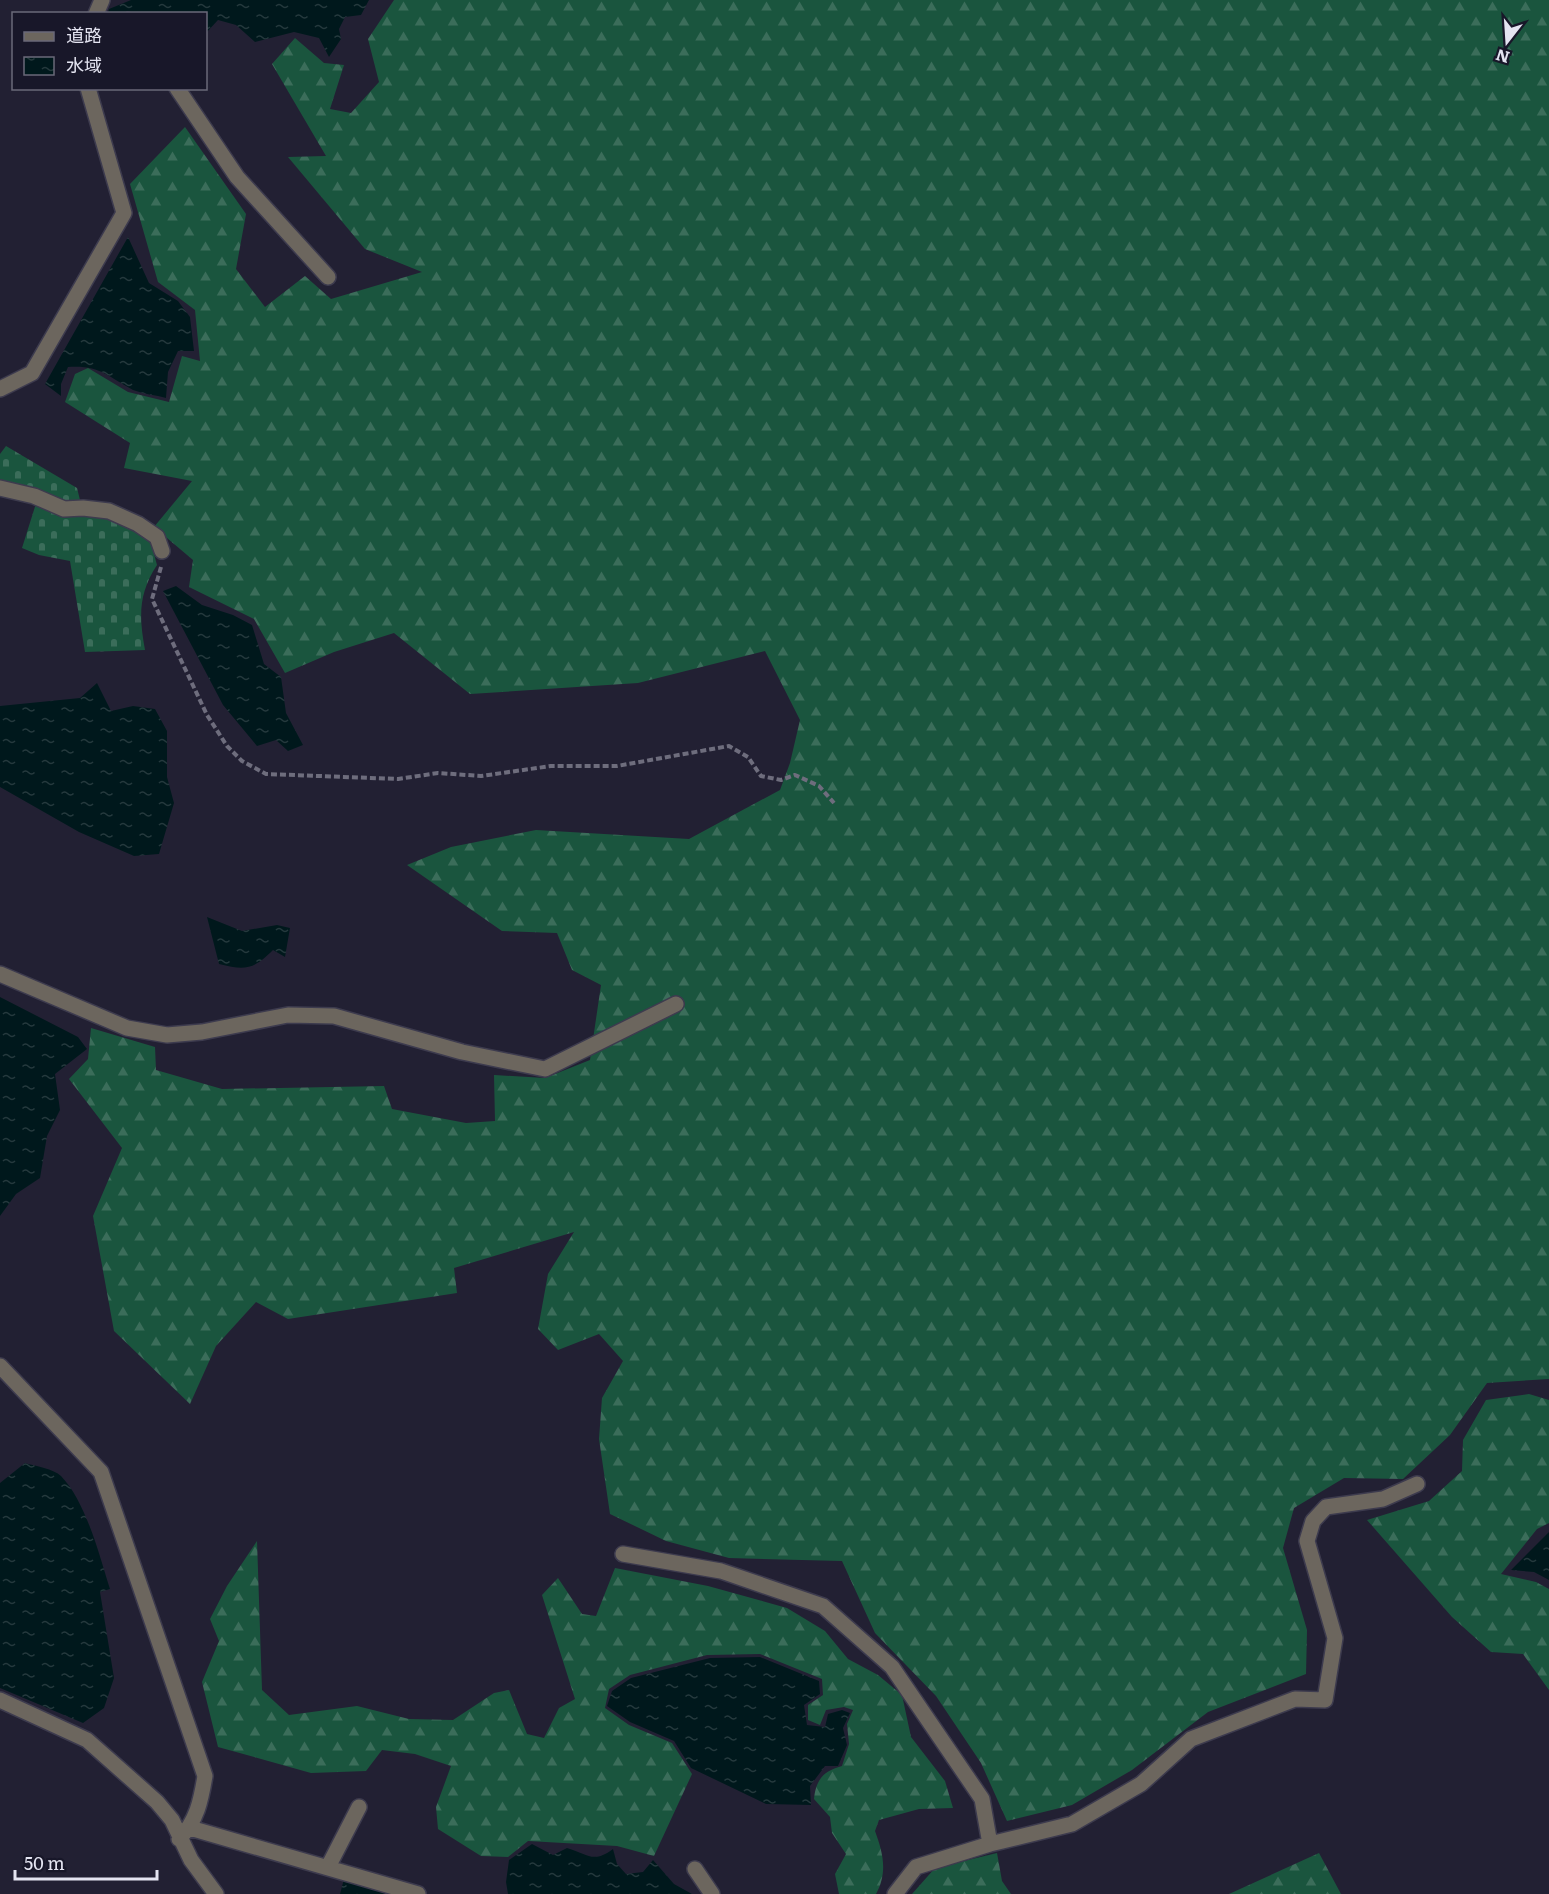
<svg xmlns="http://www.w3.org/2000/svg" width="1549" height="1894" font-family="Literata,'Noto Sans JP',serif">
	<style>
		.forest { fill: url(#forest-firs) }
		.cemetery { fill: url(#cemetery-stones) }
		.water { fill: url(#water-ripples) }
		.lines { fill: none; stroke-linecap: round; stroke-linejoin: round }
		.minor-casing { stroke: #3d3b4e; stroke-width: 18 }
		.path { stroke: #6e6d7d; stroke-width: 4; stroke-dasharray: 6 3; stroke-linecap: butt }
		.minor { stroke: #6c665e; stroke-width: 15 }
	</style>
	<defs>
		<pattern id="forest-firs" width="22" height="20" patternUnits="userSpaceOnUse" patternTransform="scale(1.5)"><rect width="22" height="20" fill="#1a553e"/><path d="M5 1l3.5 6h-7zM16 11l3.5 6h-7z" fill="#3b6d5a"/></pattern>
		<pattern id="cemetery-stones" width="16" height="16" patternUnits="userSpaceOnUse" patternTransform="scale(1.5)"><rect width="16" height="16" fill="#1a553e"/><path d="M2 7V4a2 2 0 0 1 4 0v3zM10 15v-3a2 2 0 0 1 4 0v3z" fill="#3b6d5a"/></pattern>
		<pattern id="water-ripples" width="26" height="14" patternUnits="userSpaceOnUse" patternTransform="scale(1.5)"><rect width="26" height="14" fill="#00181c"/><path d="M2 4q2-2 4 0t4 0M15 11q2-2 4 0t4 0" fill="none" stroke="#25393d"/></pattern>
	</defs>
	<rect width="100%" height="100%" fill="#222033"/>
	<path class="forest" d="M394,0H1549V1379L1487,1383L1450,1435L1403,1479L1344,1478L1294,1508L1283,1548L1307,1630L1306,1674L1208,1712L1132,1770L1072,1805L1007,1821L981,1763L936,1696L875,1633L842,1561L729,1558L666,1541L610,1514L599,1439L602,1398L623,1361L599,1334L558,1350L538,1329L548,1274L574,1232L454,1268L457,1293L288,1319L256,1302L216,1346L190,1404L114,1331L93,1216L122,1148L69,1079L88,1059L91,1028L155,1047L156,1070L222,1089L384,1086L392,1109L466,1123L495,1121L494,1075L545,1078L590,1060L601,985L572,970L557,933L502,931L407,865L451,847L536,830L689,839L780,790L790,763L800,720L765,651L638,683L470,694L394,633L334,652L285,673L254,619L189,587L193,560L154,527L192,481L124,468L130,443L65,402L75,374L88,368L128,392L169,402L182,356L200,361L195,310L158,282L130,184L185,127L246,214L236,269L265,307L305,276L331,299L422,272L365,249L288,157L326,156L272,64L295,38L324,63L344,65L330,109L351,113L379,82L368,39Z
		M1529,1394L1549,1400V1523L1537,1529L1501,1574L1536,1582L1549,1589V1690L1523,1654L1491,1652L1452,1617L1367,1520L1429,1501L1462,1471L1463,1440L1486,1400Z
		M257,1541L262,1690L289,1715L357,1706L409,1719L453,1720L494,1693L509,1690L527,1734L544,1738L559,1708L575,1699L542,1595L558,1578L582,1614L596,1616L615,1568L708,1586L787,1608L825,1631L848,1659L878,1675L902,1695L911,1737L945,1781L953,1808L919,1809L879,1820L875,1831C883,1853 888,1872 876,1894H839L835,1874L846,1854L832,1833L830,1817L814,1799C816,1780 823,1771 842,1766L849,1744L847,1724L853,1710L844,1707L826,1710L820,1725L808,1720V1705L823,1695L822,1679L760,1654L707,1655L630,1675L609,1689L605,1708L629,1725L672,1743L692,1774L654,1856L617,1846L528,1841L508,1857L481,1856L438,1829L436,1807L451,1766L415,1754L382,1750L366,1771L311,1773L218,1747L202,1682L219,1641L210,1619L227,1586Z
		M997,1853L1002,1881L1011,1894H912L935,1868Z
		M1319,1853L1341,1894H1229Z"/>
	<path class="cemetery" d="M6,446L77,488L83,512L128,525L151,543L157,565C138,594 139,617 145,650L85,652L70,561L39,555L22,548L39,494L0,482V454Z"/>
	<path class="water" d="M131,0H369L361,15L345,17L339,29L341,39L329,57L319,38L294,32L255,42L236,25L218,20L206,33V14H142L127,11L124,13H108L109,9Z
		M128,237L149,283L178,301L190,317L194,351H178L168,372L166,398C156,395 143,394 133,390C107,376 100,365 68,367L61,384V396L45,384Z
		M176,586L202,605L233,615L252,625L264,664L281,677L286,713L303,745L288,751L276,740L257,746L223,705L163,591Z
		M97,683L111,711L133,706L155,709L167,731V777L174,803L159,854L134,856L79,832L0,787V706L80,698Z
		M207,917L242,931L277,925L290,928L285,957L273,950C254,969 246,971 219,964Z
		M0,997L78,1037L87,1049L55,1074L60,1110L47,1136L40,1178L16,1194L0,1216Z
		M25,1463C35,1466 54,1469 61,1476C86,1502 99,1554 110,1589L100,1592L114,1678L104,1708L83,1723L0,1688V1483Z
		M1549,1532V1580L1534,1572L1511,1570Z
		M760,1657L819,1681L820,1694L804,1705L807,1725L825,1727L828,1714L842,1710L850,1713L843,1728L847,1745L838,1766H825L810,1786L811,1805L766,1804L691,1768L674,1741L630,1722L607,1706L612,1691L631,1678L710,1658Z
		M532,1844L553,1855L567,1848C588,1854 593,1864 613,1849L617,1864L626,1874L643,1872L653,1860L674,1884L692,1894H508L506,1882L509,1860Z
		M344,1879L394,1894H340Z"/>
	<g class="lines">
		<defs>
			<path id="minor" d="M96,14L102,0
				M177,88L237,177L328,277
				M0,389L32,373L124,213L88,88
				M0,488L34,496L64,509L83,508L109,511L138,524L157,537L162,551
				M0,974L127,1028L167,1035L202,1032L288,1015L334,1016L462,1052L545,1069L676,1004
				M0,1366L101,1472L205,1776C201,1800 197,1821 179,1839
				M623,1554L721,1571L823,1606L892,1667L982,1799L990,1844
				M0,1700L87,1740L157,1802L172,1820L191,1860L216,1894
				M190,1828L418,1894
				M328,1867L359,1807
				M695,1869L712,1894
				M895,1894L916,1867L990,1844L1072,1824L1141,1784L1191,1739L1295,1699L1325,1700L1335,1638L1307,1541L1313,1521L1326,1507L1383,1499L1417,1484"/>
		</defs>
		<use href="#minor" class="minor-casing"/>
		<path class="path" d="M161,567L152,599L207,715L227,746L242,761L266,774L398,779L438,773L481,776L551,766H617L729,746L748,757L761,776L781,780L795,775L819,786L834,803"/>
		<use href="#minor" class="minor"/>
	</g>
	<rect x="12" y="12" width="195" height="78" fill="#181729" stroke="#6a6979" stroke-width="1.5"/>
	<rect x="24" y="32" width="30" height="9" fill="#6c665e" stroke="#6a6979" stroke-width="1.5"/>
	<text x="66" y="42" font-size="18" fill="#e4e4f1">道路</text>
	<rect x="24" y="57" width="30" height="18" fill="url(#water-ripples)" stroke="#6a6979" stroke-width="1.5"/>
	<text x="66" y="72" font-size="18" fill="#e4e4f1">水域</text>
	<g transform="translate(1507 42) rotate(197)" stroke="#181729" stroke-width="4.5" paint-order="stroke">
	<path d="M0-4.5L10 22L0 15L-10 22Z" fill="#e4e4f1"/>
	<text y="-9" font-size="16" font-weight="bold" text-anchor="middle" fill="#e4e4f1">N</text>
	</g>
	<path d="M15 1870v9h142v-9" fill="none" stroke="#e4e4f1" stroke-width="3"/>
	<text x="24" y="1870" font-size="18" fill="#e4e4f1" stroke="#181729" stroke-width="4.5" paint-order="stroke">50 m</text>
</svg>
